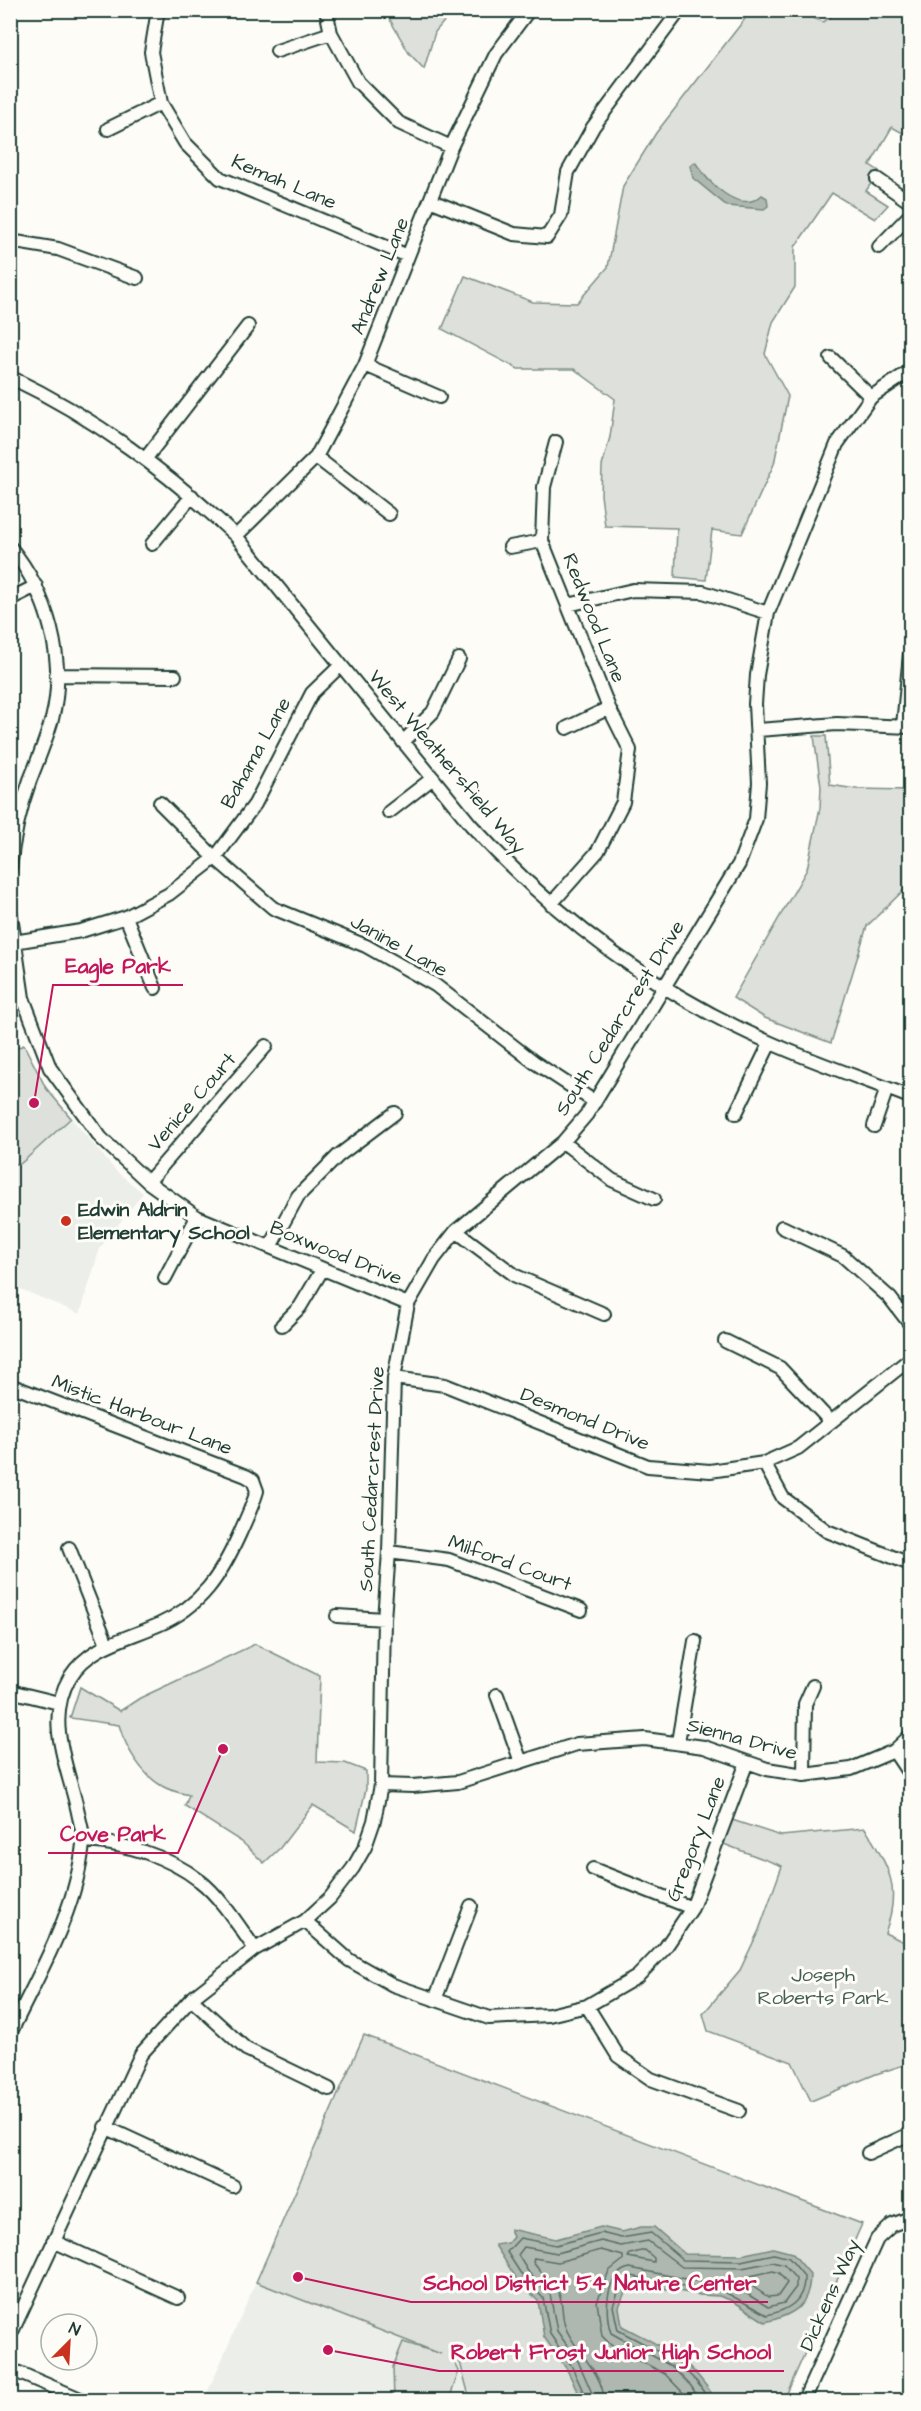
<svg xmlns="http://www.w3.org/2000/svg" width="921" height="2411" font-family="'Architects Daughter',sans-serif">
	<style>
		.built { fill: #eceee9 }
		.green { fill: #dde0db; stroke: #7e8e88; stroke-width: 1.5 }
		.water { fill: #aeb8b1; stroke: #75877f; stroke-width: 1.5 }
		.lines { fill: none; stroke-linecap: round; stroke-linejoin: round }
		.shore { stroke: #586e66; stroke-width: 1.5 }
		.minor-casing { stroke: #1f3d34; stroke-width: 16 }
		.minor { stroke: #fdfcf7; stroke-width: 12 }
		.poi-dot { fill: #c8321e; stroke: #fdfcf7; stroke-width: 2 }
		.labels { text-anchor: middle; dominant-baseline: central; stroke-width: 6; stroke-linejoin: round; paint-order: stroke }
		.street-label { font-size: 20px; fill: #1f3d34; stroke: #fdfcf7 }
		.poi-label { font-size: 20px; font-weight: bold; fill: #1f3d34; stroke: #fdfcf7; text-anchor: start }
		.park-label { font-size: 20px; fill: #455e55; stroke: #fdfcf7 }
		.leader { fill: none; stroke: #c2185b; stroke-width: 2 }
		.callout-dot { fill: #c2185b; stroke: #fdfcf7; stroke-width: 2 }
		.callout-label { font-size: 21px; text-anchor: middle; font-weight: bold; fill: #c2185b; stroke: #fdfcf7; stroke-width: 6; stroke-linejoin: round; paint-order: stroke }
	</style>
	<rect width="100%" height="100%" fill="#fdfcf7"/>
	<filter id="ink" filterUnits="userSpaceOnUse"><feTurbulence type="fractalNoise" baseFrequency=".0167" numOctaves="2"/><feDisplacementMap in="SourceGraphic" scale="12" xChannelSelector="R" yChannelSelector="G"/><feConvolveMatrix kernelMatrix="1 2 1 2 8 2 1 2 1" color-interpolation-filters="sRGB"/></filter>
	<g filter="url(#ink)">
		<path class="built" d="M71,1118L116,1171L143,1193L100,1248L80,1314L11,1285L10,1163L21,1164Z
			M256,2282L500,2377L490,2400H204Z"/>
		<path class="green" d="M385,11H453L435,32L424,69L409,53Z
			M751,11H796L823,22L841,11H910V137L892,127L870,165L879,171L866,191L888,205L875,219L832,193L795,247V287L773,322L765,354L788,396L774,464L742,534L712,530L706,580L675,577L677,528L605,526L601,495L602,466L610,437L615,399L574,369H518L442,329L465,276L533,302L577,303L608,267L623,186L656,133Z
			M814,736H826L830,785L856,789L910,790V884L867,926L831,1043L765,1018L733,998L807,869L820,808L821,787Z
			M24,1045L46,1088L71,1118L26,1159L20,1164H12L11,1050Z
			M255,1644L320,1676L317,1762L345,1763L366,1771V1789L356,1831L313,1805L280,1848L264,1863L242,1842L185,1806L189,1795C181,1793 170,1791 162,1786C141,1774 126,1748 119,1725L70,1718L80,1687L120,1711L140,1698Z
			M726,1818L781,1836L865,1828C889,1868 902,1887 885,1933L910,1945V2063L876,2074L811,2101L792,2062L708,2031L703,2014L740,1970L759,1930L782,1866L721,1843Z
			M364,2035L862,2224L784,2400H470L460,2362L453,2359L459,2371L449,2400H394L393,2367L403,2342L441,2354L256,2282Z"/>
		<path class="water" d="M695,162C707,181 739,216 762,195L767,198L768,206L764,209L727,206L693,178L690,166Z
			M601,2227L622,2232L641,2227H654L685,2254L741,2255L773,2248L792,2253L810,2274C810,2306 794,2315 765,2322L733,2301L719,2296L700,2295L629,2282L619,2307L622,2326C666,2349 689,2357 716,2400H582L566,2368L544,2337L538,2301L518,2281L495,2245L508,2243L513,2237L510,2229L556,2239Z"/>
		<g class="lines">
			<path class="shore" d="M645,2250L654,2258V2262L628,2257L630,2254Z
				M773,2271L779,2273L787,2283L778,2296L768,2297L743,2280L745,2277Z
				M587,2400L571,2365L550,2334L543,2298L523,2277L507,2252L520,2238L556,2245L601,2233L621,2238L651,2233L683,2260L741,2261L774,2254L789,2258L804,2276C805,2301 789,2310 767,2315L721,2290L700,2289L631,2276L623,2279L613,2306L618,2330L675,2360L697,2382L709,2400
				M595,2400L578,2361L557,2331L550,2294L529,2273L518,2255L524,2247L557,2253L601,2241L621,2246L648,2241L682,2267L742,2268L773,2262L784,2265L796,2279V2287L784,2303L768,2307L739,2289L723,2283L701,2282L630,2268C605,2272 604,2314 611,2333L671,2366L691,2386L700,2400
				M604,2400C603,2371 573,2350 565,2326C561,2315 564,2300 557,2290C551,2279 539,2272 533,2262L534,2258L558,2262L601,2250L623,2256V2260L609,2271L597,2302L602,2336L612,2346L665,2374L690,2400"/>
			<defs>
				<path id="minor" d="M158,10L151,52L161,103L185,143L220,178L408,256
					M326,10L331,33L358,82L399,123L451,147
					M277,51L331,33
					M108,129L161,103
					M877,179L910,202
					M432,201L514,234L547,237L561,215L568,172L593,127L680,10
					M10,241L58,249L137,278
					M879,247L910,215
					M831,358L871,397
					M365,365L439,397
					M10,377C96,418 167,472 236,536L471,825C555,917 656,993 771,1043C816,1063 864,1079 910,1097
					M316,457L389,514
					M146,458L248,326
					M236,536L316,457L365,365L451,147L496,54L529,10
					M152,544L192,496
					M10,547C48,593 67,661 52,719C46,740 38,760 30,780C20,808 13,839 10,869
					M510,547L542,541
					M10,599L36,586
					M568,605L633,590L703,592L768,613
					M56,675L175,676
					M903,725L910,654
					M567,728L609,708
					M758,730L837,724L910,727
					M403,742L433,712L459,659
					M160,803L215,858L273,908L366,946L435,985L534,1062L595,1102
					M389,812L433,778
					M551,904L598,851L623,802L630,750L609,708L542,541L544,487L556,442
					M10,909L23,998L50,1068L101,1138L148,1182L197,1217L408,1304
					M126,917L155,988
					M14,942L81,931L126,917L169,894L215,858L255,804L312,693L340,666
					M10,1002L23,998
					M736,1113L770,1043
					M874,1126L887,1088
					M563,1142L612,1180L654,1199
					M148,1182L266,1046
					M782,1227L843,1256L890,1298L910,1324
					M456,1231L516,1276L604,1314
					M270,1247L298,1196L338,1156L395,1113
					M165,1278L197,1217
					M282,1325L300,1307L322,1270
					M725,1341L780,1368L830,1421
					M394,1378L445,1385L648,1466L710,1471L764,1463L798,1448L910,1359
					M10,1385L246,1476L253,1480L257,1491C253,1505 246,1519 240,1533C221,1575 202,1606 158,1625C127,1639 90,1645 70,1677C43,1722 70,1770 79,1817C81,1826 84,1835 83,1844C76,1912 39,1973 10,2034
					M764,1463L783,1498L827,1531L910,1564
					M69,1548L107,1644
					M389,1552L449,1560L581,1610
					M337,1616L384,1619
					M10,1691L59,1703
					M497,1695L521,1762
					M678,1742L695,1641
					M894,1751L910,1775
					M804,1775L805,1704L813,1686
					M381,1785L413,1786L458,1782L577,1744L645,1739L704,1747L767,1769L804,1775L851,1769L894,1751L910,1736
					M84,1841C124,1843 167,1855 200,1881C220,1896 240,1928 255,1949
					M593,1869L692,1908
					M305,1921L349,1960L393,1985L489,2018L549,2015L587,2006L637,1977L665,1948L692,1908L747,1762
					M191,1999L246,2049L329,2089
					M435,2000L471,1906
					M587,2006L618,2056L651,2079L739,2111
					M105,2127L233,2186
					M868,2153L910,2134
					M53,2241L178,2298
					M10,2336L141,2054L191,1999L255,1949L305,1921L330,1898L353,1868L365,1847L374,1821L381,1785L384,1619L389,1552L394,1378L408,1304L434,1259L456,1231L563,1142L587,1114L739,864L756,819L759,783L755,704L757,675L768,613L837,444L871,397L910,371
					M10,2369L83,2400
					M804,2400L877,2239L892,2225L910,2218"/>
			</defs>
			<use href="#minor" class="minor-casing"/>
			<use href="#minor" class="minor"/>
		</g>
	</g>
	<circle class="poi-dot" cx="66" cy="1221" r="6"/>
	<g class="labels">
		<g class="street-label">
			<text transform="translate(284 182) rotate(23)">Kemah Lane</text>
			<text transform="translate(380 276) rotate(-68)">Andrew Lane</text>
			<text transform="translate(594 618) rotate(68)">Redwood Lane</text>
			<text transform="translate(256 753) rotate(-61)">Bahama Lane</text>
			<text transform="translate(447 762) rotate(50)">West Weathersfield Way</text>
			<text transform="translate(399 946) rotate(29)">Janine Lane</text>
			<text transform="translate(620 1018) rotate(-58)">South Cedarcrest Drive</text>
			<text transform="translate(192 1102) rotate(-49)">Venice Court</text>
			<text transform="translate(336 1253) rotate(22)">Boxwood Drive</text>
			<text transform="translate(142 1415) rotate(21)">Mistic Harbour Lane</text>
			<text transform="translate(585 1419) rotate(22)">Desmond Drive</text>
			<text transform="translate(372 1479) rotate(-87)">South Cedarcrest Drive</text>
			<text transform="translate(510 1563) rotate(20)">Milford Court</text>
			<text transform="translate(742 1739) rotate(15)">Sienna Drive</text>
			<text transform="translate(696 1839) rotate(-69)">Gregory Lane</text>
			<text transform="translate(830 2295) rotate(-66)">Dickens Way</text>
		</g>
		<g class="poi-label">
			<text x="78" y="1210">Edwin Aldrin<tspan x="78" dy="23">Elementary School</tspan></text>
		</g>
		<g class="park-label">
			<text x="823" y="1975">Joseph<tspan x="823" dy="23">Roberts Park</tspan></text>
		</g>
	</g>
	<path class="leader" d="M34 1103L53 985H183M223 1749L178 1853H48M298 2277L411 2302H768M328 2350L439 2371H784"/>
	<g class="callout-dot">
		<circle cx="34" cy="1103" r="6"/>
		<circle cx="223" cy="1749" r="6"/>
		<circle cx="298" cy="2277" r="6"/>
		<circle cx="328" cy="2350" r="6"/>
	</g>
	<g class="callout-label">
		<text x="118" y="973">Eagle Park</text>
		<text x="113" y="1841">Cove Park</text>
		<text x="590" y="2290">School District 54 Nature Center</text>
		<text x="611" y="2359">Robert Frost Junior High School</text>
	</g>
	<rect width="921" height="2411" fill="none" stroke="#fdfcf7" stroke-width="36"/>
	<rect x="18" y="18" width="885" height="2375" fill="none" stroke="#1f3d34" stroke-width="2" filter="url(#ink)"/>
	<g transform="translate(69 2342) rotate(24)"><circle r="28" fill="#fdfcf7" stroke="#a4b0a9" stroke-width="1.5"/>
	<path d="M0-4.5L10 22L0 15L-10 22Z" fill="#c8321e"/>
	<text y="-9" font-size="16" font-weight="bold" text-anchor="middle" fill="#1f3d34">N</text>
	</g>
</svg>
